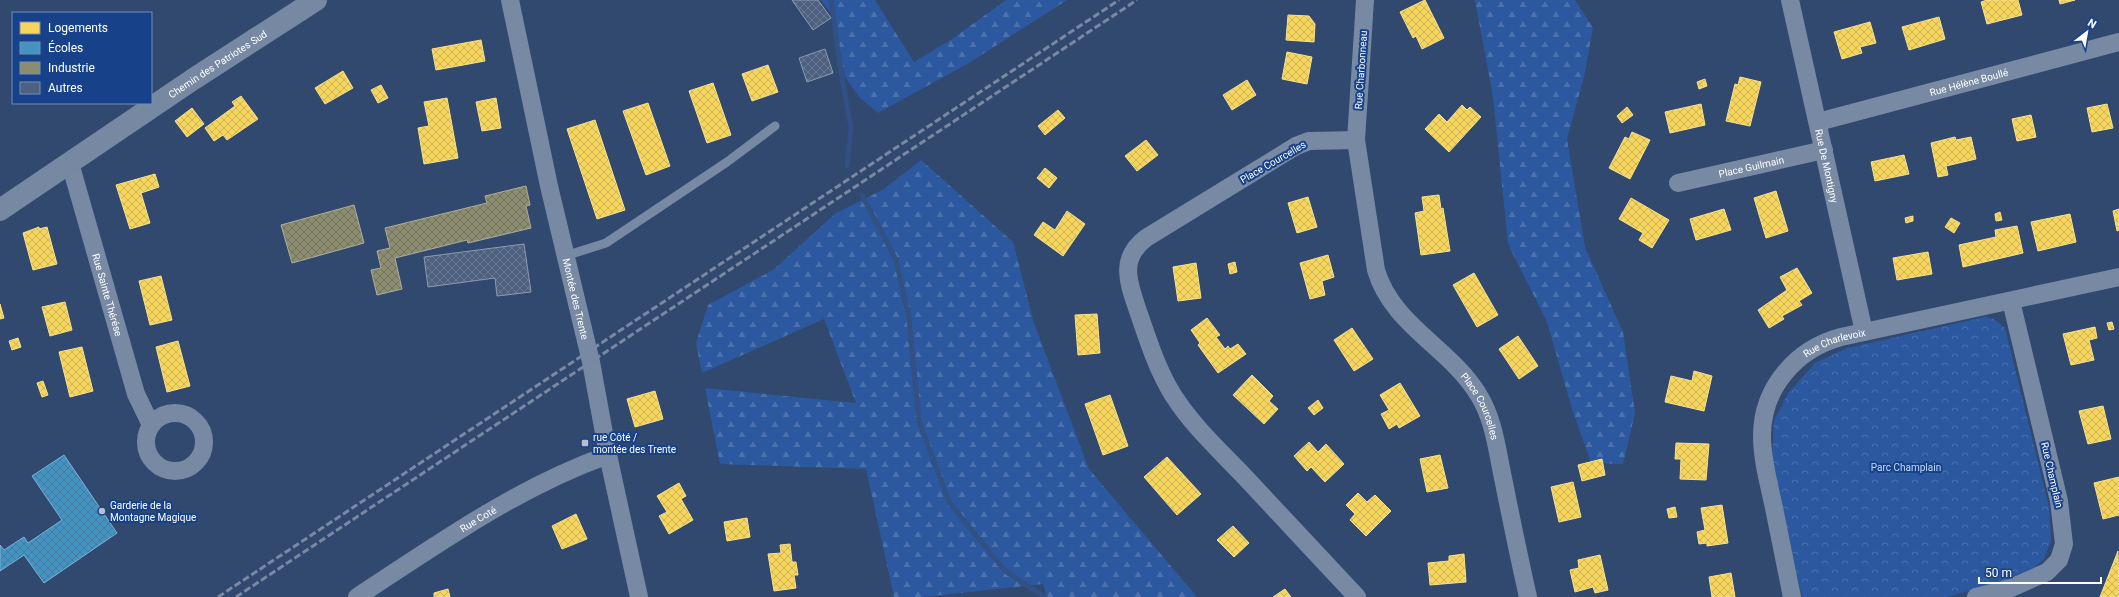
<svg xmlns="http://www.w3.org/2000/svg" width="2119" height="597" font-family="Roboto,sans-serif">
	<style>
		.forest { fill: url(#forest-firs) }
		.park { fill: url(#park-crowns) }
		.homes { fill: url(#homes-cross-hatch); stroke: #f9e28d }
		.schools { fill: url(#schools-cross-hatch); stroke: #7bb3d5 }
		.industry { fill: url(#industry-cross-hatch); stroke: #aeae9a }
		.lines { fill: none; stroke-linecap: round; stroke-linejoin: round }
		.stream { stroke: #315083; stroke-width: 5 }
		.building { fill: url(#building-cross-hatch); stroke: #8c9ab2 }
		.lane { stroke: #7889a4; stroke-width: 9 }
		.street { stroke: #7889a4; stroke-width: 18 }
		.primary { stroke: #7788a2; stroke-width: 22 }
		.rail { stroke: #7989a3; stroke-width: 3; stroke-dasharray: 7 3; stroke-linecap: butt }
		.poi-dot { fill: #b7bfcd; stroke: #174289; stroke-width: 1.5 }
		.labels { text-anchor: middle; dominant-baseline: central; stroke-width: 4; stroke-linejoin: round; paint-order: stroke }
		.street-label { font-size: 10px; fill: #fff; stroke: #174289 }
		.poi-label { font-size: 10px; fill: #fff; stroke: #174289; text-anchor: start }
		.park-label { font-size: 10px; fill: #c5dafa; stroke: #174289 }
	</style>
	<defs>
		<pattern id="forest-firs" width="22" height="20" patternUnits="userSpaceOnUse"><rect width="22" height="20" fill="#2b589f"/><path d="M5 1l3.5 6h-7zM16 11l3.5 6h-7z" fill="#4b71ad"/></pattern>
		<pattern id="park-crowns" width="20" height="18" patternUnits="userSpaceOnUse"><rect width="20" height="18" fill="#2b589f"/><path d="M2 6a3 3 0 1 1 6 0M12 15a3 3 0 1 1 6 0" fill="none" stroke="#4b71ad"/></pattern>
		<pattern id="homes-cross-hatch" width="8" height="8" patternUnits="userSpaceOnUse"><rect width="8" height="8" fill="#f6d55c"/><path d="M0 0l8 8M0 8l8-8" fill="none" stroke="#ccb358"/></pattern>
		<pattern id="schools-cross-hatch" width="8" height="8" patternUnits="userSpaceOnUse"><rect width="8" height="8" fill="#4393c3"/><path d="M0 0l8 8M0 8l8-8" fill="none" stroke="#467a99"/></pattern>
		<pattern id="industry-cross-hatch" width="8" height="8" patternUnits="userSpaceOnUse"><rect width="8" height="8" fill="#8c8c6e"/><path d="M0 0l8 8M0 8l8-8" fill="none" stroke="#727260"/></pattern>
		<pattern id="building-cross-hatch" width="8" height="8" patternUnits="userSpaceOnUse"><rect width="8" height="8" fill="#4e6080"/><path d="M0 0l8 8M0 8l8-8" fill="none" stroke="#697893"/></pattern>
	</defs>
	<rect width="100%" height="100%" fill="#31486f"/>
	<path class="forest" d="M821,0H875L914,62L952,39L1006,0H1067L969,63L878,113L860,98L845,77L833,16Z
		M1475,0H1575L1593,28L1584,77L1567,139L1585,247L1623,332L1635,413L1623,464L1591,463L1572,409L1547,322L1508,244L1493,97Z
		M921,160L1013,242L1034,323L1089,469L1197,597H1047L1043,584L923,597H894L866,469L720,464L705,388L856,403L824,319L702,373L696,343L708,305L773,270L836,213L884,189Z"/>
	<path class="park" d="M1985,317L1994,319L2005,328L2049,507L2051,541L2044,559L2033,569L2022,576L1947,597H1802L1772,462L1774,421L1788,393L1815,363L1847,348Z"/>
	<path class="homes" d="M1425,0L1444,38L1422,49L1416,36L1413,38L1400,12Z
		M1987,0H2018L2022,15L1987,24L1981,2Z
		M2059,0H2075L2060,4Z
		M1288,15L1309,16L1315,24L1314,42L1286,40Z
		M1939,17L1945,39L1909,50L1902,27Z
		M1870,22L1876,43L1860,47L1862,53L1842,59L1834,32Z
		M481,40L485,61L436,70L432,49Z
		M1287,52L1312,57L1307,84L1282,79Z
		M768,65L778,92L752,101L742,74Z
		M343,71L353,88L325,104L315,88Z
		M1740,77L1761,82L1750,126L1726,121L1735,84L1738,85Z
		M1705,79L1707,86L1699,89L1697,82Z
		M1247,80L1256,95L1232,110L1223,95Z
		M713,83L731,135L707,143L689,91Z
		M381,85L388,98L378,103L371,90Z
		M241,96L258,119L227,140L223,135L214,141L205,128L235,106L232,102Z
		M447,98L458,158L424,164L418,128L429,126L424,102Z
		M496,98L501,128L482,131L476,102Z
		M648,103L670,166L646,175L623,111Z
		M1701,104L1705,125L1670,133L1665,112Z
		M2107,104L2113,128L2092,132L2087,108Z
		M1462,105L1467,110L1470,107L1481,117L1449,152L1425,129L1439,114L1447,122Z
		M1627,107L1633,115L1622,123L1617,116Z
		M192,108L204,124L187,137L175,121Z
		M1058,110L1065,118L1045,135L1038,126Z
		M2031,115L2036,137L2017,141L2012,119Z
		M595,120L625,210L597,219L567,129Z
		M1632,132L1650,140L1630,179L1609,168L1625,137L1629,139Z
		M1955,137L1956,140L1971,137L1976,159L1946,166L1948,175L1938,177L1931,143Z
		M1146,140L1158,155L1137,171L1125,156Z
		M1904,155L1909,174L1875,181L1871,162Z
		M1045,168L1057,178L1049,188L1037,178Z
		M155,174L159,187L141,193L150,223L130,229L116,185Z
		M1776,191L1788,231L1766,238L1754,198Z
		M1439,195L1441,209L1443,208L1450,251L1421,255L1415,213L1424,211L1422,197Z
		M1308,197L1317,227L1297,233L1288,203Z
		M1631,198L1669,220L1652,248L1639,240L1643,233L1619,219Z
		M1724,209L1731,230L1696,240L1690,219Z
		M2119,209V230L2117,231L2113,211Z
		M1067,211L1085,224L1063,256L1034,235L1043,222L1055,230Z
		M2000,212L2002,220L1996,221L1995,214Z
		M2070,214L2076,242L2038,251L2031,222Z
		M1913,216V221L1906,223L1905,218Z
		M1951,218L1960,223L1954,233L1945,227Z
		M2017,226L2023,253L1963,267L1959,245L1996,237L1995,230Z
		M39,227V229L47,227L57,264L33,270L23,233Z
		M1928,252L1932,274L1897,280L1893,258Z
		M1328,255L1334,277L1322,281L1325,295L1310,299L1300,263Z
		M1235,262L1237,272L1230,274L1228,264Z
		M1196,263L1201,298L1178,301L1173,267Z
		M1797,268L1812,293L1799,301L1802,305L1782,316L1784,319L1769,328L1758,310L1787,290L1780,277Z
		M1474,273L1498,315L1477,327L1453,285Z
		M161,276L172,320L150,325L139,281Z
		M65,302L72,330L50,336L42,307Z
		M0,304L4,318L0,319Z
		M1097,314L1100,353L1078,355L1075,315Z
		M1207,318L1220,335L1216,337L1225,349L1228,346L1230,349L1238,344L1246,354L1218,373L1198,345L1200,343L1191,330Z
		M2112,322L2114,329L2109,330L2107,323Z
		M2095,327L2097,338L2089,340L2094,360L2071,365L2063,334Z
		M1352,328L1373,359L1354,371L1334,340Z
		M1518,336L1538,366L1519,379L1499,349Z
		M18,338L21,347L12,350L9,341Z
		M178,341L190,386L167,392L156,347Z
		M82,347L93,391L70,397L59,352Z
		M1694,371L1712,376L1704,411L1665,402L1671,376L1692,381Z
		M1252,375L1273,396L1269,401L1278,409L1264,424L1233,395Z
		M43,381L48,395L42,397L37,383Z
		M1400,383L1420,416L1399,428L1397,424L1389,429L1381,414L1389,410L1380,395Z
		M655,391L663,419L635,427L627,399Z
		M1110,395L1128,446L1103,455L1085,404Z
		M1318,400L1323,408L1314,415L1308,408Z
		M2103,406L2111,439L2088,444L2079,411Z
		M1309,442L1318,452L1326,444L1344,464L1325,482L1311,467L1307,471L1294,456Z
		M1676,443L1709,444L1706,480L1680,479L1681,459H1675Z
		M1440,455L1448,488L1427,492L1420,459Z
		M1167,457L1201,494L1177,515L1144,477Z
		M1602,459L1605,475L1582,481L1578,465Z
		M2119,477V515L2103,519L2094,483Z
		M1573,482L1581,517L1559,522L1551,487Z
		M679,483L686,496L681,499L693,520L669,534L659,516L667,512L657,496Z
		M1358,493L1367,502L1375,495L1391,511L1366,536L1350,520L1355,514L1346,505Z
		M1722,505L1728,543L1707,546V543L1699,544L1697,532L1705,530L1701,508Z
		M1675,507L1677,517L1669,518L1667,509Z
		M576,514L587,539L562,549L552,526Z
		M747,518L750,537L727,541L724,522Z
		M1233,526L1249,543L1234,557L1217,540Z
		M790,544L792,562H796L798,575H794L796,588L774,591L768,554L781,553L780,545Z
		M2118,551L2119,597H2100Z
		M1464,554L1466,582L1430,585L1428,563L1449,561V556Z
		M1600,555L1608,590L1595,593L1593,587L1575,592L1570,570L1579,568L1578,560Z
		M1731,573L1735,597H1712L1709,577Z
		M448,589L450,597H434V593Z
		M1285,589L1291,597H1273Z"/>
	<path class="schools" d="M64,455L117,533L44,583L24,555L0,571V545L4,550L24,537L28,543L62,520L32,476Z"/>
	<path class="industry" d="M526,186L530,205L526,206L531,228L468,243L467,240L395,258L402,289L377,295L371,270L381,268L377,251L390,248L385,228L487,203L485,196Z
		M354,205L364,243L292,263L281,225Z"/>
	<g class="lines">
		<path class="stream" d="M831,0L840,67L851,128L847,166
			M862,195L896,260L909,318L919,421L949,502L1005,571L1045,597"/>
	</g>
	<path class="building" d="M792,0H818L831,18L813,30Z
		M825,49L833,73L807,82L799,58Z
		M524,244L531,292L497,296L495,278L428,287L424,257Z"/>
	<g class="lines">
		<path class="lane" d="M565,256L606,243L727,162L775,126"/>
		<g class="street">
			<path id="s1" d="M510,0L549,186L591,362L608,455L639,597"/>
			<path id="s2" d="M1365,0L1356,140L1376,270C1392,325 1450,348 1478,394C1494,419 1497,450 1503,478C1511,518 1519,557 1528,597"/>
			<path id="s3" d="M1790,0L1864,332"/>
			<path id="s4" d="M1818,122L2119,42"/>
			<path d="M1356,140L1309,141L1296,146L1146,238C1118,259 1129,284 1138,311C1148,340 1157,369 1173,395C1192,425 1219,450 1243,475C1281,516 1319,556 1357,597"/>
			<path id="s5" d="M70,163L136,394L151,425"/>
			<path id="s6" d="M1678,183L1824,150"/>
			<circle cx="175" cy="442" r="29"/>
			<path id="s7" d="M357,597C438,544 516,488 608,455"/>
			<path id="s8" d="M1792,597C1786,567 1780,537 1774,508C1769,484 1762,460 1762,436C1762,388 1796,349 1841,337L2119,277"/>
			<path d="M1976,597L2011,588L2047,572L2059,560L2064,544L2059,501L2011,301"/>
		</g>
		<path class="primary" id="s9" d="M0,210L192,80L316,0"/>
		<path class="rail" d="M218,597L1119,0
			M236,597L1137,0"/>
	</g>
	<g class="poi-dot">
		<rect x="581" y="439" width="8" height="8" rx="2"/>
		<circle cx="102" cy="511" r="4"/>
	</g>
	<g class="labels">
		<g class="street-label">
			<text stroke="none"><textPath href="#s9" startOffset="262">Chemin des Patriotes Sud</textPath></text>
			<text transform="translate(1361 70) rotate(-86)">Rue Charbonneau</text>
			<text stroke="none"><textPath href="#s4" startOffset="156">Rue Hélène Boullé</textPath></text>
			<text transform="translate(1273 162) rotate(-30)">Place Courcelles</text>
			<text stroke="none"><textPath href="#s6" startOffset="75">Place Guilmain</textPath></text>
			<text stroke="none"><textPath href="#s3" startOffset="170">Rue De Montigny</textPath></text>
			<text stroke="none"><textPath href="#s5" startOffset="137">Rue Sainte Thérése</textPath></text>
			<text stroke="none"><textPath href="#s1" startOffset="306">Montée des Trente</textPath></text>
			<text stroke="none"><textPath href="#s8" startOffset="292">Rue Charlevoix</textPath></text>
			<text stroke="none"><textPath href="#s2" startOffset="446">Place Courcelles</textPath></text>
			<text transform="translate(2052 475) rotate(77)">Rue Champlain</text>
			<text stroke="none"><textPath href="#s7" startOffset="144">Rue Coté</textPath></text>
		</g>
		<g class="poi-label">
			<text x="593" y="437">rue Côté /<tspan x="593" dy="12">montée des Trente</tspan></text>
			<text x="110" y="505">Garderie de la<tspan x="110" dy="12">Montagne Magique</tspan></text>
		</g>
		<g class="park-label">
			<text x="1906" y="467">Parc Champlain</text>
		</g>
	</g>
	<rect x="12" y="12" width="140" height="92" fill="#174289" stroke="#748eb8"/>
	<rect x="20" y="22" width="20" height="12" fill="#f6d55c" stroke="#748eb8"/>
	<text x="48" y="32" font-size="12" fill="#ffffff">Logements</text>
	<rect x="20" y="42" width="20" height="12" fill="#4393c3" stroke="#748eb8"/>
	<text x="48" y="52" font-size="12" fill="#ffffff">Écoles</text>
	<rect x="20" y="62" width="20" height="12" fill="#8c8c6e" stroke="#748eb8"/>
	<text x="48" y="72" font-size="12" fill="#ffffff">Industrie</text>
	<rect x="20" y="82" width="20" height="12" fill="#4e6080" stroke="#748eb8"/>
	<text x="48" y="92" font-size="12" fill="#ffffff">Autres</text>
	<g transform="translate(2087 32) rotate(31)" stroke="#174289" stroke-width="3" paint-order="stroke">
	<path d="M0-3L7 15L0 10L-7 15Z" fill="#ffffff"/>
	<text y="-6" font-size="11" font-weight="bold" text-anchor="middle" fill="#ffffff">N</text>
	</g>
	<path d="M1979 577v6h122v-6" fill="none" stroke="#ffffff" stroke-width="2"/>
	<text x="1985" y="577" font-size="12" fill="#ffffff" stroke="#174289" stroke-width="3" paint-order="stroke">50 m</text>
</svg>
